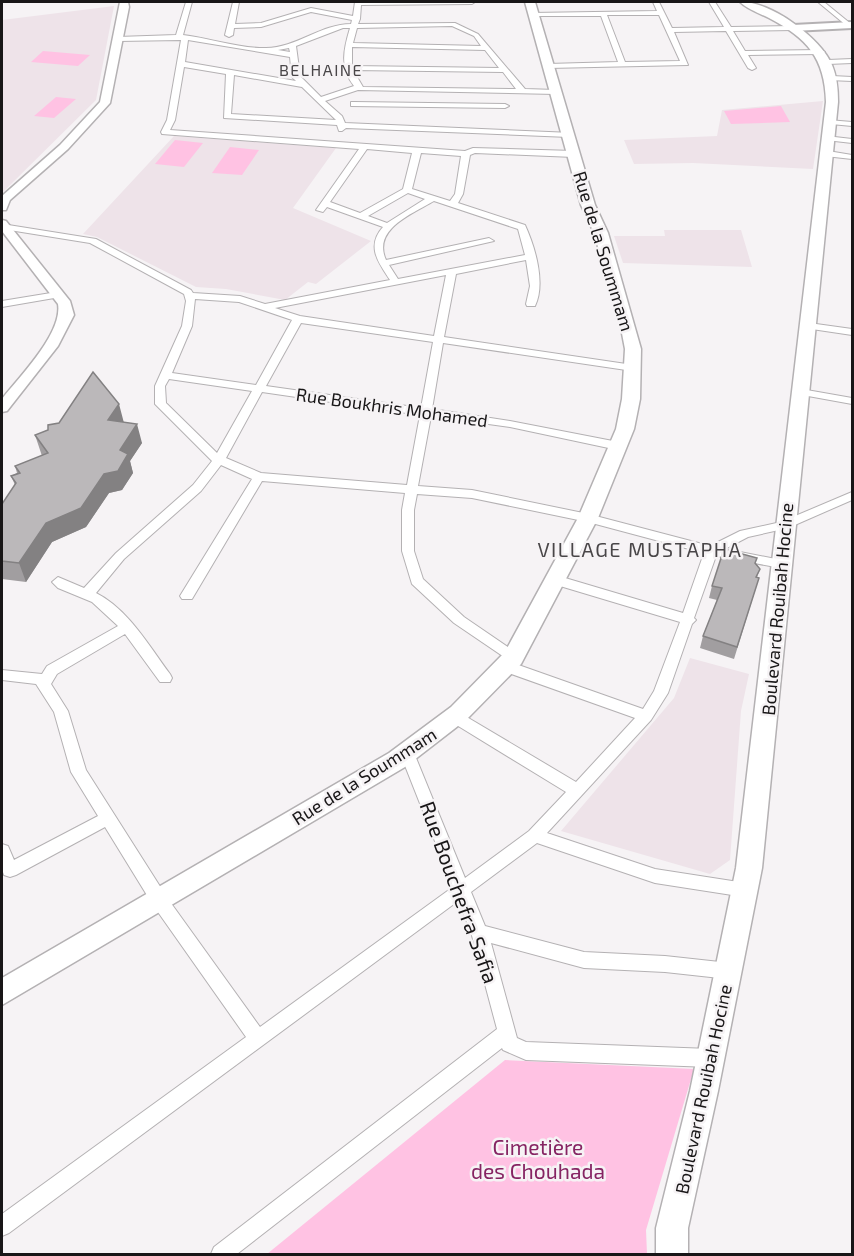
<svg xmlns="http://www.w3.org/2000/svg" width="854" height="1256" font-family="'Exo 2',sans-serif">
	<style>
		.built { fill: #eee3e9 }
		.green { fill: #ffc2e3 }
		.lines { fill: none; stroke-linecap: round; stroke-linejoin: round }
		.minor-casing { stroke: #b4b1b3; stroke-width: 2 }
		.tertiary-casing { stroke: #b4b1b3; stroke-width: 4 }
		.secondary-casing { stroke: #b4b1b3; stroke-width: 3 }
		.primary-casing { stroke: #b4b1b3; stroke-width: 3 }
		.minor { fill: #fff; fill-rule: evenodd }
		.tertiary { fill: #fff; fill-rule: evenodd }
		.secondary { fill: #fff; fill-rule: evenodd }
		.primary { fill: #fff; fill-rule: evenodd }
		.wall { fill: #a19ea0 }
		.shaded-wall { fill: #838182 }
		.building { fill: #bbb8ba; stroke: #838182; stroke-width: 1.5 }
		.labels { text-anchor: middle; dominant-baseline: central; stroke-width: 5; stroke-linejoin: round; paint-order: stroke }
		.far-neighbourhood-label { font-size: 16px; letter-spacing: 1.5px; fill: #494648; stroke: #f6f3f5 }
		.street-label { font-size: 18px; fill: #181617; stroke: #f6f3f5 }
		.neighbourhood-label { font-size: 20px; letter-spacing: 1.5px; fill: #494648; stroke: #f6f3f5 }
		.near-street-label { font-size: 21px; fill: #181617; stroke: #f6f3f5 }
		.near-park-label { font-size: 21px; fill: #862463; stroke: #f6f3f5 }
	</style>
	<rect width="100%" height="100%" fill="#f6f3f5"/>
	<path class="built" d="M114,6L96,100L2,193V20Z
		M823,101L813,169L693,163L634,164L624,140L717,136L722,110Z
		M174,136L336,148L293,208L371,241L316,284L308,282L285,300L226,289L196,287L97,237L83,234Z
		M664,230H741L752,267L623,263L614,236H665Z
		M690,658L749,674L741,711L730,860L710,874L561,831L674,698Z"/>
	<path class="green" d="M43,51L90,55L78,66L31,62Z
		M56,97L76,99L54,118L34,116Z
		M781,106L790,122L731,124L724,111Z
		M175,140L203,143L184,167L155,164Z
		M230,147L259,150L242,175L212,173Z
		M505,1060L694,1069L646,1230L647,1254H267Z"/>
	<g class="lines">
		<defs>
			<path id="minor" d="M186,2H192L183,35C208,38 243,49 266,48C296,48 321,24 351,24L352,20L311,12L261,27L234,28L233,35L229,37L225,35L233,2H239L235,24L261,23L311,8L353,16L355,2H475L472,4L361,5L360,19L358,24L455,23L478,34L525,89L556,90L560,92L556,94L358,90L325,101L342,116L345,123L572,133L573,135L569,137L346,128L342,131H339L337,125L224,118L226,74L184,67L175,120L170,130L465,151L473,148L574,151L578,154L574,157L475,153L470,155L463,194L458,203L525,225C535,247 546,283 535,306H527L526,304L530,286L526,260L456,274L444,337L633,365L638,368L633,371L443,343L432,409L510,421L618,442L624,446L618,450L510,427L431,416L418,486L472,490L588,514L710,546L740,531L781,522L852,492V500L788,528L748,537L725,549L786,561L787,564L786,567L781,568L716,556L694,618L696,620L692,624L668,693L651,720L547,833L655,869L745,883L751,885L753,890L751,895L745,897L655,883L537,843L471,892L485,926L584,952L665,956L729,963L735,965L738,971L735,977L729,979L665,972L584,968L491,943L517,1038L526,1042L710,1049L716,1052L719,1058L716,1064L710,1067L526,1060L503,1050L502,1048L237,1254H211L214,1247L497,1029L471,932L458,901L9,1233L2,1236V1214L246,1037L153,905L105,827L16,875L10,877L4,875L2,869V844L8,846L14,860L98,816L71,772L54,712L36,684L2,680V670L42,674L47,666L118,626L92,602L58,588L52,582L58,577L84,588L116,553L193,485L212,461L155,404V386L182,326L186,301L184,294L90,243L3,229L2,224L96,239L191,290L193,293L240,296L265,304L390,280C378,262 366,246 383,227L327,207L323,212L316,210L359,149L162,134L161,132L167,120L181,40L118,41L114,39L118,37L176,35ZM452,26L474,36L481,46L353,43L357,28ZM343,28H350C344,48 339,67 354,86L321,97L300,76L296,46ZM188,40L290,57L292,77L296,81L185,62ZM352,47L485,50L499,68L352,66ZM289,48L290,52L278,50ZM353,70L503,72L516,89L363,87ZM234,75L302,87L336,120L231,114ZM367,149L412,153L403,189L360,213L330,202ZM421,153L461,156L455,194L450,201L412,189ZM408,193L425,199L387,223L368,216ZM434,201L518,229L525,255L398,279L389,265L494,241L489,238L386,260C372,229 412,214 434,201ZM446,275L434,336L300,316L275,308ZM195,299L239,302L292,320L256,385L172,373L192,326ZM301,323L433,342L421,408L266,386ZM169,379L252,391L217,453L166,403L165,386ZM262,392L420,415L407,485L261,473L226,458ZM221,465L252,479L180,596L182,599H192L262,481L405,493L402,510V551L412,584L454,623L513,663L518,662L520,658L518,654L464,617L423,579L414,551V510L417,494L472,498L588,522L704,553L683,613L555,575L550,577L549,580L550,583L680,622L654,691L643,709L510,662H500L498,666L500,670L635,718L576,782L460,713H450L448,717L450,721L566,792L529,831L465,878L414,753L412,749L407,747L402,749L400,753L453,887L260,1027L168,899L86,770L68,711L51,684L57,674L125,634L160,682H170L172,678L170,674C149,646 128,609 96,593L124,559L201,491Z
				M653,2H659L672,28L724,27L709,2H715L731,27L793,26L796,28L793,30L733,31L745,51L821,50L825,52L821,54L748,55L756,68L752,70L748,68L726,31L674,32L688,65L548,68L544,66L548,64L618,62L601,16H534L532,13L657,11ZM607,15H659L680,61L625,62Z
				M818,2H824L851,24V26H847Z
				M852,59V63L828,64L824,62L828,60Z
				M832,76L852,77V81L829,80L828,78Z
				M354,102L505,104L509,106L505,108L351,106V102Z
				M828,120L852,122V126L831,124H828Z
				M826,136L852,139V143L826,140Z
				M828,151L852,155V159L825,156V152Z
				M57,292L62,295L60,297L2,307V301Z
				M809,323L852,329V335L805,328L804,326Z
				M801,389L852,398V404L797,394V390Z"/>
			<path id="tertiary" d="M852,22V28L793,31L789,28L793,25Z"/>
			<path id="secondary" d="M120,2H128L129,7L110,103L68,149L10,200L6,210H2V196L60,145L100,102Z
				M2,220L6,221L70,301L74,315L58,346L7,411L2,412V399C19,377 63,333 58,304L2,231Z"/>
			<path id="primary" d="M525,2H535L595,205L608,233L641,349L640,399L634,429L598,518L521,664L467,719L405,767L2,1005V978L389,753L451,707L505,652L578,518L616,429L622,399L625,349L620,323L594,233L581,205Z
				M740,2C769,0 821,38 832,65C837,77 838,89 838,102L762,868L718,1091L688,1228V1254H656V1228L690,1091L736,868L826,102C825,58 807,38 769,18C759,13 747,9 740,2Z"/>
		</defs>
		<use href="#minor" class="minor-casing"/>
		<use href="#tertiary" class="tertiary-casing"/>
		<use href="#secondary" class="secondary-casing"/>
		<use href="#primary" class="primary-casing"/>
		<use href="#minor" class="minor"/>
		<use href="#tertiary" class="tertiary"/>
		<use href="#secondary" class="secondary"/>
		<use href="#primary" class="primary"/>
	</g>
	<path class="wall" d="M124,422L142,443L130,461L133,473L122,490L109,493L86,527L52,542L26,582L2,579V504L15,485L11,476L17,473L15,466L42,456L35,435Z
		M755,563L760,569L757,577L759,578L734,659L700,648L703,636L717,600L709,598L712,586Z"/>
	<path class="shaded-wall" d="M119,404L124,423L108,420Z
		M137,424L142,443L130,461L133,473L122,490L109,493L86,527L52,542L26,582L19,563L46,523L104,474Z"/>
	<path class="building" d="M93,372L119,404L108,420L137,424L120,450L128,454L118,471L104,474L81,508L46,523L19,563L2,561V504L16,483L11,476L20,473L15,466L48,453L35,435L48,430V425L59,423Z
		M724,549L757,558L755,563L760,569L756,577L759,578L737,647L703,636L722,588L712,586Z"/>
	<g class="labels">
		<g class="far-neighbourhood-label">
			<text x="321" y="69">BELHAINE</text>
		</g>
		<g class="street-label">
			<text transform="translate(604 251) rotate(73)">Rue de la Soummam</text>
			<text transform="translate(392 407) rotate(8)">Rue Boukhris Mohamed</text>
			<text transform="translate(777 609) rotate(-85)">Boulevard Rouibah Hocine</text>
			<text transform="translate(364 776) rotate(-32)">Rue de la Soummam</text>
			<text transform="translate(703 1089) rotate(-78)">Boulevard Rouibah Hocine</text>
		</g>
		<g class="neighbourhood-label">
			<text x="640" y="549">VILLAGE MUSTAPHA</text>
		</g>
		<g class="near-street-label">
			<text transform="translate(460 892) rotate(70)">Rue Bouchefra Safia</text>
		</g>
		<g class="near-park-label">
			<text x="538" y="1146">Cimetière<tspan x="538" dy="24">des Chouhada</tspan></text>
		</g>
	</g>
	<rect width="854" height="1256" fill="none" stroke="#181617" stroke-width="6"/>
</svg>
